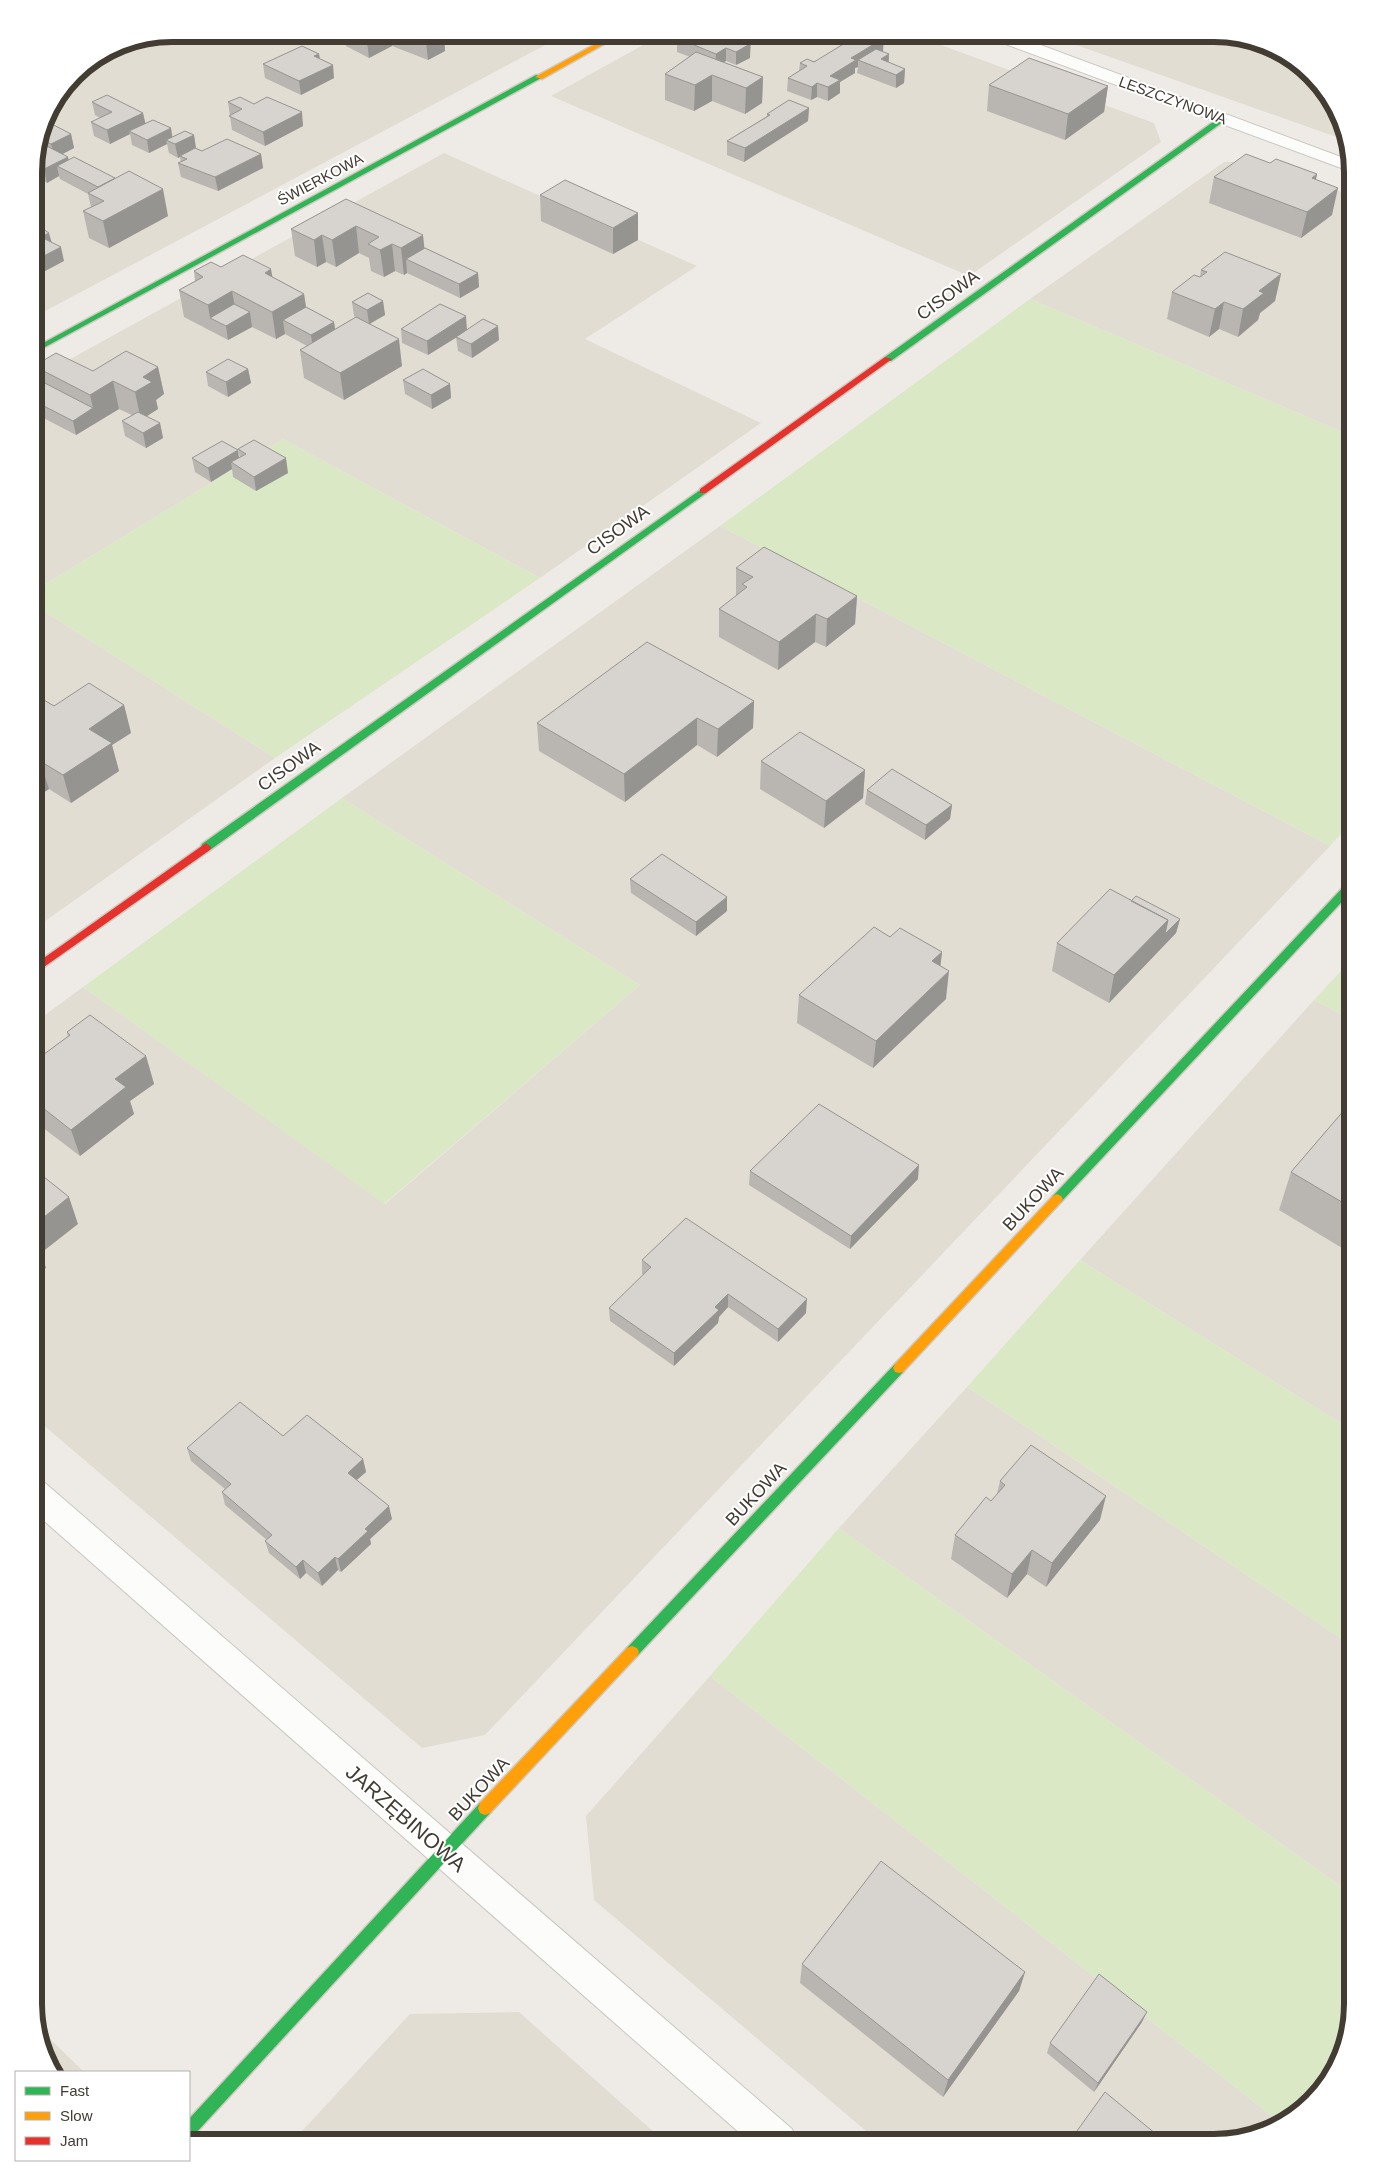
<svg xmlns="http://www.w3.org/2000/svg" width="1386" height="2176" font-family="Arial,sans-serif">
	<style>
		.residential { fill: #e2ddd3 }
		.green { fill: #dbe8c6 }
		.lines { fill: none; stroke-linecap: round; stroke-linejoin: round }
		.street-casing { stroke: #cac7c2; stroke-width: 2 }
		.fast-casing { stroke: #cecabf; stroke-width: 3 }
		.slow-casing { stroke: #cecabf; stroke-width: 3 }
		.jam-casing { stroke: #cecabf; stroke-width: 3 }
		.street { fill: #fcfcfb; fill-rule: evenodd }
		.fast { fill: #30b455; fill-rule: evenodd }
		.slow { fill: #ff9f0a; fill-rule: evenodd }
		.jam { fill: #e5322d; fill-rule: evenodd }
		.wall { fill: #b9b6b2 }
		.shaded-wall { fill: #969491 }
		.building { fill: #d7d4cf; stroke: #969491 }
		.labels { text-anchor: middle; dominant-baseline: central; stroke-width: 4; stroke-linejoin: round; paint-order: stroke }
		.far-street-label { font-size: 15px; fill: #423c33; stroke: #fff }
		.street-label { font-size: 18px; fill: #423c33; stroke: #fff }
		.near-street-label { font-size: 21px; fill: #423c33; stroke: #fff }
		.rim { fill: none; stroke: #423c33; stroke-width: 6 }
	</style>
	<rect width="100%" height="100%" fill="#eeebe6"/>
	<path class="residential" d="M173,34H566L34,317V164L44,119L75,74L120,44Z
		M663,34H911L1154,123L1161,142L969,276L551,96Z
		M1045,34H1223L1290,57L1338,111L1345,140Z
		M444,153L697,266L585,339L761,423L540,578L283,439L34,591V379Z
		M1261,161L1352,196V436L1030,299L1224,162Z
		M720,526L1330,846L485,1735L422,1748L34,1417V1023L83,987L385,1204L640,985L342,798Z
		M34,605L275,758L34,929Z
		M1314,1000L1352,1020V1430L1080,1260Z
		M967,1387L1352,1646V1879L1345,1889L839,1528Z
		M710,1676L1281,2123L1275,2128L1213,2142H879L594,1900L586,1816Z
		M519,2012L665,2142H292L410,2014Z
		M39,2028L84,2072H55L48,2065Z"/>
	<path class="green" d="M1030,299L1352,436V822L1330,846L720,526Z
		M283,439L540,578L275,758L34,605V591Z
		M342,798L640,985L384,1204L83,987Z
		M1352,959V1020L1314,1000Z
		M1080,1260L1352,1430V1646L967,1387Z
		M839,1528L1345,1889L1352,1879V2004L1329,2080L1281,2123L710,1676Z"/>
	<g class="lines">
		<defs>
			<path id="street" d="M987,34H1011L1349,160L1352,172L989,38Z
				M34,1479L45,1483L792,2129L798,2142H750L34,1512Z"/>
			<path id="fast" d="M536,75L543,77L34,353V348Z
				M1220,117L1227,119L891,361H885V357Z
				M703,488L707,491L706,493L210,850H202L201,847L202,844Z
				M1352,881V891L1061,1202H1053L1051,1199L1053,1196L1348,882Z
				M899,1363L903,1364L905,1368L903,1372L637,1656L632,1658L627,1656L625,1652L627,1648L895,1364Z
				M485,1801L490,1803L492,1808L490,1813L194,2135L189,2138V2119L480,1803Z"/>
			<path id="slow" d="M614,34H622L542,79L535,77Z
				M1057,1194L1061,1196L1063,1199L1061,1202L903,1372L899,1373L895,1372L893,1368L895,1364L1053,1196Z
				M632,1646L637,1648L639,1652L637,1656L490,1813L485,1815L480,1813L478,1808L480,1803L627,1648Z"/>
			<path id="jam" d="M885,357L892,359L706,493H700V489Z
				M206,843L211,847L210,850L34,974V965Z"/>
		</defs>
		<use href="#street" class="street-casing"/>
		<use href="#fast" class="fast-casing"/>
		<use href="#slow" class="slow-casing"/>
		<use href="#jam" class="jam-casing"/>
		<use href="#street" class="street"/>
		<use href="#fast" class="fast"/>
		<use href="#slow" class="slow"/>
		<use href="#jam" class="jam"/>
	</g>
	<path class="wall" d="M344,34H444L445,51L428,60L392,46L369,58L346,46Z
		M465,34H515L493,45Z
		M1221,34H1223L1266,49L1264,50Z
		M677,38L751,47L750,48V58L736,65L726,61L723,62L763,77L762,103L745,114L712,101L694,111L665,100V74L690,57L677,52Z
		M883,51L882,52L889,54V63L905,69L904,83L896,88L857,73L858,67L855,68V73L840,82V93L828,101L817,97L811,100L787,91L788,78L799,71L800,63Z
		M319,54L320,59L334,78L301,95L265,78L263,64Z
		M989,85L1108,86L1104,112L1065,140L987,111Z
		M92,102L143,113L145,123L171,128L172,137L194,135L196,148L202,151L261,154L263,168L218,191L181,177L178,163L181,162L180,157L178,158L169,153L167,144L149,153L132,145L130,134L110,144L94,136L91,122L100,118L95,115Z
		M228,102L303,126L265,146L232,130Z
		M809,108L808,121L744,162L727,155V141L767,116V114Z
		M44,122L71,134L74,148L62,154L69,160L168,216L109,248L89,238L83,211L91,207L88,194L60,179L59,176L47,183L34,176V164Z
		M1270,163L1317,174L1316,180L1332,215L1301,238L1209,203L1214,177Z
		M540,195L638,240L613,254L541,221Z
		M346,199L425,248L478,273L479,287L460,298L407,273L404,275L395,271L384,277L371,271L369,258L359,253L336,267L326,262L317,267L295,256L291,229Z
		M221,267L273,277L304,294L306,307L334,322L335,329L356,317L354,316L352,302L383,301L385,315L370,324L402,366L344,400L304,378L300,350L307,346L285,334L276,339L252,327L228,340L184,317L179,290L195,281L194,271Z
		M1201,270L1281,274L1275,301L1260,313L1258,320L1238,337L1219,329L1209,337L1167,319L1172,292L1200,277Z
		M401,329L467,330L499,340L472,358L458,351L456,337L428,355L402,343Z
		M34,366L93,371L158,367L164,394L156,400L158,409L146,416L160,423L163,438L146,448L125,436L122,421L132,415L119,409L76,435L34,413V381L37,379Z
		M248,369L251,383L228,397L208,386L206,372Z
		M403,380L450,384L451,398L432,409L405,394Z
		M238,449L288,473L256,491L233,477L232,469L211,482L195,472L192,458H239L240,457Z
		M736,568L857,596L855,624L826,647L815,642L778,670L719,637V609L736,596Z
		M34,694L54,706L124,705L131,733L112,745L119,771L71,803L49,789L34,799Z
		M754,701L753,728L717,757L697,745L625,802L539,751L537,723Z
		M761,761L865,770L863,798L824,828L760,789Z
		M867,790L952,805L950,819L925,840L865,804Z
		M630,879L727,897V911L696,936L631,893Z
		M1131,901L1180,919L1176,933L1109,1003L1052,971L1057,943Z
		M890,937L942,952L940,966L946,999L873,1068L797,1023L799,995Z
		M67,1032L146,1056L154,1084L130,1101L134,1114L80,1156L34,1121V1059L36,1060L68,1037Z
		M1352,1101V1254L1279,1210L1291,1172Z
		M750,1171L918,1179L850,1249L749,1185Z
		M642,1260L806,1313L778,1342L728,1307L719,1317L718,1323L674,1366L610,1321L609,1308L644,1275L642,1274Z
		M283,1436L363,1459L366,1472L356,1480L392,1519L370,1539L371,1544L341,1572L338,1570L322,1586L306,1573L300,1579L269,1553L265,1541L267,1540L225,1505L222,1492L225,1489L191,1461L187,1448Z
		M1000,1481L1100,1520L1046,1587L1027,1574L1007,1598L951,1559L955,1535L991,1501L997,1494Z
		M802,1964L1025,1972L1019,1991L943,2097L800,1983Z
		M1142,2022L1094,2092L1047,2053L1050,2043Z"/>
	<path class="shaded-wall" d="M366,34H391L392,46L369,58Z
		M425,34H444L445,51L428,60Z
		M492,34H515L493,45Z
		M751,34L750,58L736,65V52L740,40Z
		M884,38L883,51L865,62L858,60V67L855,68V73L840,82V93L828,101V87L830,76L851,58Z
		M726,48V61L715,67L716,54Z
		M319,54L321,67L314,56Z
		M889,54L888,68L881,59Z
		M333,65L334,78L301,95L299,81Z
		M905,69L904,83L896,88V75Z
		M712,75V101L694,111L695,85Z
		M763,77L762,103L745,114L746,88Z
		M817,83V97L811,100L812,87Z
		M1108,86L1104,112L1065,140L1068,114Z
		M809,108L808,121L744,162L745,148Z
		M302,112L303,126L265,146L263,132Z
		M143,113L146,126L129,131L130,134L110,144L107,130Z
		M171,128L173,142L166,140L167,144L149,153L147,140Z
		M71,134L74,148L55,158L51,144Z
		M194,135L196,149L180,156V157L178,158L175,144Z
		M261,154L263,168L218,191L215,177Z
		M68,157L71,170L57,166L59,176L47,183L44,169Z
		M1317,174L1311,201L1312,178Z
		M1338,188L1332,215L1301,238L1307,212Z
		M163,189L168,216L109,248L103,221Z
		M638,213V240L613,254V228Z
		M356,226L359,253L336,267L332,240Z
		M49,233L53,247L41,237Z
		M322,235L326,262L317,267L314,240Z
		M423,235L426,262L406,259L407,273L404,275L401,248Z
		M392,244L395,271L384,277L380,250Z
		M61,247L64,261L34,277V261Z
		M271,269L276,297L265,273Z
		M478,273L479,287L460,298L459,284Z
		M1281,274L1275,301L1260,313L1258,320L1238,337L1243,309L1259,291Z
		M232,291L237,318H210L208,305Z
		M304,294L308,321L283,320L285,334L276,339L272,312Z
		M383,301L385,315L369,324L367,310Z
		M1224,302L1219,329L1209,337L1215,309Z
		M250,312L252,327L228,340L226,326Z
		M466,316L467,331L428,355L427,341Z
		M334,322L336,336L313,349L311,335Z
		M498,326L499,340L472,358L471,344Z
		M399,339L402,366L344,400L340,373Z
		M158,367L164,394L156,400L158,409L141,420L135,392L143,377Z
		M248,369L251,383L228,397L226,382Z
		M113,381L119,409L76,435L73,421L93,408L90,395Z
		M450,384L451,398L432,409L431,395Z
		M160,423L163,438L146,448L143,433Z
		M34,437L36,446L34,447Z
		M238,450L240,464L231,462L232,469L211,482L208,468Z
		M286,458L288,473L256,491L254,477Z
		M857,596L855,624L826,647L827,619Z
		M816,614L815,642L778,670L779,642Z
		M754,701L753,728L717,757L718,729Z
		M124,705L131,733L112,745L119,771L71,803L63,775L89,729Z
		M697,718V745L625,802L624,774Z
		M40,761L49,789L34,799V765Z
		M865,770L863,798L824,828L826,801Z
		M952,805L950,819L925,840L926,825Z
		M727,897V911L696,936V922Z
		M1180,919L1176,933L1109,1003L1114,975L1168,920Z
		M942,952L939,979L932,961Z
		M949,971L946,999L873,1068L876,1041Z
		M146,1056L154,1084L130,1101L134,1114L80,1156L71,1130L115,1079Z
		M919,1165L918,1179L850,1249L851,1236Z
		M69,1197L78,1224L41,1253L46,1268L34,1277V1225Z
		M728,1294V1307L719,1317L718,1323L674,1366V1353L715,1307Z
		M807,1299L806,1313L778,1342V1329Z
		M363,1459L366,1472L350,1486L348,1473Z
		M1106,1496L1100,1520L1046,1587L1052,1563Z
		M389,1506L392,1519L370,1539L371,1544L341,1572L338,1559L365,1529Z
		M1032,1550L1027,1574L1007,1598L1012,1574Z
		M335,1557L338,1570L322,1586L318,1573Z
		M303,1560L306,1573L300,1579L296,1567Z
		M1025,1972L1019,1991L943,2097L948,2080Z
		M1147,2012L1142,2022L1094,2092L1098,2083Z"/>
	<path class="building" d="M685,34H751L740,40L750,44L736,52L726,48L716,54L677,38Z
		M860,34H874L884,38L851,58L856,60L830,76L840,80L828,87L817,83L812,87L788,78L807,66L800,63L807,59L814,62Z
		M302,46L319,54L314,56L333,65L299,81L263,64Z
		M876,49L889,54L881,59L905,69L896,75L858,60Z
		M696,52L763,77L746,88L712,75L695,85L665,74Z
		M1029,58L1108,86L1068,114L989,85Z
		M107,95L143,113L107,130L91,122L112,112L92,102Z
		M240,97L254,104L267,97L302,112L263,132L229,116L242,109L228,102Z
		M789,100L809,108L745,148L727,141L770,115L767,114Z
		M153,120L171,128L147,140L129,131Z
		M46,121L71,134L51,144L40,139L44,122Z
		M185,131L194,135L175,144L166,140Z
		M227,139L261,154L215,177L178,163L187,159L180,156L195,148L202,151Z
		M39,142L68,157L44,169L34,164Z
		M1246,154L1270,163L1276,159L1317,174L1312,178L1338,188L1307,212L1214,177Z
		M74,157L115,178L98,187L57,166Z
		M129,171L163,189L103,221L83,211L104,201L88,193Z
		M565,180L638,213L613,228L540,195Z
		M346,199L423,235L401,248L392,244L380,250L368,244L379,237L356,226L332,240L322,235L314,240L291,229Z
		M40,227L49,233L41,237L61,247L34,261V230Z
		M425,248L478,273L459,284L406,259Z
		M1225,252L1281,274L1259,291L1264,293L1243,309L1224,302L1215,309L1172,292L1194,275L1200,277L1207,272L1201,270Z
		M243,255L271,269L265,273L304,294L272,312L232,291L208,305L179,290L203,277L194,271L211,262L221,267Z
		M368,293L383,301L367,310L352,302Z
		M234,304L250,312L226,326L210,318Z
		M440,304L466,316L427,341L401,329Z
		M306,307L334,322L311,335L283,320Z
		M356,317L399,339L340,373L300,350Z
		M483,319L498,326L471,344L456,337Z
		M126,351L158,367L143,377L152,382L135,392L113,381L90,395L34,366L56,353L93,371Z
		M228,359L248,369L226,382L206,372Z
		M423,369L450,384L431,395L403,380Z
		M37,379L93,408L73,421L34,401V381Z
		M138,412L160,423L143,433L122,421Z
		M254,440L286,458L254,477L231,462L246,454L238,449Z
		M222,441L238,450L208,468L192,458Z
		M764,547L857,596L827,619L816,614L779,642L719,609L747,587L742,584L753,577L736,568Z
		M647,642L754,701L718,729L697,718L624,774L537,723Z
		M89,683L124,705L89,729L112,743L63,775L40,761L34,765V694L54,706Z
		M800,732L865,770L826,801L761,761Z
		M892,769L952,805L926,825L867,790Z
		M662,854L727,897L696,922L630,879Z
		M1110,889L1168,920L1114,975L1057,943Z
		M1136,896L1180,919L1165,934L1168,920L1131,901Z
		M874,927L890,937L900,928L942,952L932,961L949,971L876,1041L799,995Z
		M90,1015L146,1056L115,1079L126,1087L71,1130L34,1101V1059L36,1060L70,1035L67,1032Z
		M1352,1101V1208L1291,1172Z
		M819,1104L919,1165L851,1236L750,1171Z
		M34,1169L69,1197L34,1225Z
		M686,1218L807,1299L778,1329L728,1294L715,1307L719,1310L674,1353L609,1308L651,1267L642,1260Z
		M240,1402L283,1436L307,1415L363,1459L348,1473L389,1506L365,1529L368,1531L338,1559L335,1557L318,1573L303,1560L296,1567L265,1541L272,1535L222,1492L231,1484L187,1448Z
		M1031,1445L1106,1496L1052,1563L1032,1550L1012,1574L955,1535L986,1497L991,1501L1005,1485L1000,1481Z
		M881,1861L1025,1972L948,2080L802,1964Z
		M1099,1974L1147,2012L1098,2083L1050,2043Z
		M1105,2092L1162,2139L1160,2142H1069Z"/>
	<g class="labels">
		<g class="far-street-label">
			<text transform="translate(1173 100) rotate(20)">LESZCZYNOWA</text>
			<text transform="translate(320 179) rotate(-28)">ŚWIERKOWA</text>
		</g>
		<g class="street-label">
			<text transform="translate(948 295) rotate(-36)">CISOWA</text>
			<text transform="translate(618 530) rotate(-36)">CISOWA</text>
			<text transform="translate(289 766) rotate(-36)">CISOWA</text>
			<text transform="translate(1033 1199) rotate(-47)">BUKOWA</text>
			<text transform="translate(756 1494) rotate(-47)">BUKOWA</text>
			<text transform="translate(479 1789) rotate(-47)">BUKOWA</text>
		</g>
		<g class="near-street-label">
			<text transform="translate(406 1818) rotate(41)">JARZĘBINOWA</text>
		</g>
	</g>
	<path d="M0 0H1386V2176H0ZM172 42H1214A130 130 0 0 1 1344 172V2004A130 130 0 0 1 1214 2134H172A130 130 0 0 1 42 2004V172A130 130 0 0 1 172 42Z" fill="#fff" fill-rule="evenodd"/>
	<path class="rim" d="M172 42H1214A130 130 0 0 1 1344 172V2004A130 130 0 0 1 1214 2134H172A130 130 0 0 1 42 2004V172A130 130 0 0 1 172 42Z"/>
	<rect x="15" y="2071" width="175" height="90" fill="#ffffff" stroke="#b3b1ad"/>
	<rect x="25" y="2087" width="25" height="8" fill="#30b455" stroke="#b3b1ad"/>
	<text x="60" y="2096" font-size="15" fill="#423c33">Fast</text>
	<rect x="25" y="2112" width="25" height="8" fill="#ff9f0a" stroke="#b3b1ad"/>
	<text x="60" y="2121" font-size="15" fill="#423c33">Slow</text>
	<rect x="25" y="2137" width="25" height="8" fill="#e5322d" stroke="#b3b1ad"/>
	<text x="60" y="2146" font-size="15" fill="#423c33">Jam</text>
</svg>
